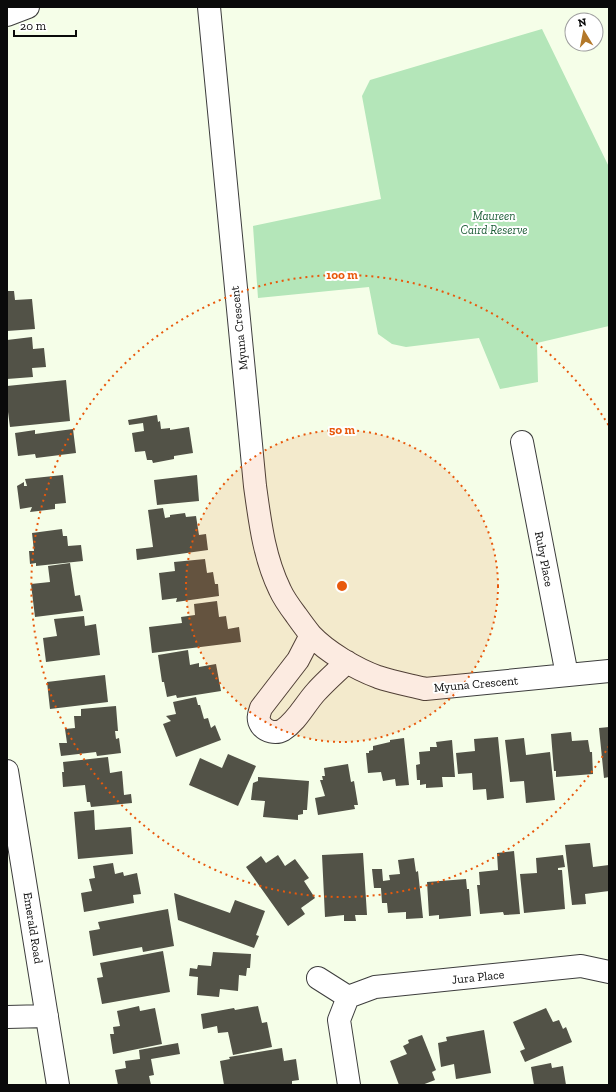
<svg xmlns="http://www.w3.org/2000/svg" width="616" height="1092" font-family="'Zilla Slab',serif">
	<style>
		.green { fill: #b4e6b9 }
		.building { fill: #525247 }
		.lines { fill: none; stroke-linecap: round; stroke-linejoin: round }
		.minor-casing { stroke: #3d3d3d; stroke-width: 24 }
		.minor { stroke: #fff; stroke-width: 22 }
		.ring { fill: none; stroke: #e8590c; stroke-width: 2; stroke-dasharray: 2 4 }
		.labels { text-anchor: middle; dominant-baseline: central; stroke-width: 4; stroke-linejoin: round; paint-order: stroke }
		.park-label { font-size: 12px; font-style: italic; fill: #1e5e38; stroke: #fff }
		.street-label { font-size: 12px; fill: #0a0a0a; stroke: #fff }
		.centre { fill: #e8590c; stroke: #fff; stroke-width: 2 }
		.ring-label { font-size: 12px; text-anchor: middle; font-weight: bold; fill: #e8590c; stroke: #fff; stroke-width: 4; stroke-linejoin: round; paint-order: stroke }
	</style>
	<rect width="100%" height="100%" fill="#f5fee8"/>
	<path class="green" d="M542,29L609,167V326L537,343L538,382L500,389L479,338L406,347L392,344L378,334L369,287L258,298L253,226L381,199L362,96L370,80Z"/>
	<path class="building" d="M7,291H14L15,300L32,299L35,329L7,331Z
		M32,337L33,349L44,348L46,367L32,368L33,377L7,379V340Z
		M66,380L70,421L10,427L8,412H7V386Z
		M157,415L158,422L160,421L161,429L170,428V430L189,427L193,453L174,456V459L153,463L152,460H147L145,451L135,452L132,433L144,431L143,423L129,425L128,420Z
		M73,429L76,453L36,458L35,454L18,456L15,433L35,430V434Z
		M63,475L66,503L55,504V509L30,512L32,507L20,509L17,486L24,482V486H27L25,479Z
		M197,475L199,501L157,505L154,480Z
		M163,508L165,518L170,517V515L185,513L186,517L196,516L199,535L206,534L208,550L137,560L136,549L153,547L148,510Z
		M62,529L63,536H67L68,546L81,545L83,561L36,566V563L30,564L29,551H34L32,533Z
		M205,559L207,573L213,572L215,584H218L219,596L176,602L177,598L162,600L159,573L175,571L174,562Z
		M70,563L75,596L80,595L83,611L35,617L31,584L50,582L48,566Z
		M217,601L219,617L226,616L228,629L239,627L241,642L152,653L149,627L182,623L181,617L195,615L194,604Z
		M84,616L85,626L96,624L100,655L46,662L43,638L57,636L54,619Z
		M188,650L190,665L199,663V667L216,664L221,691L177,698L176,695L167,697L164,682H162L158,655Z
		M105,675L108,702L50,709L47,682Z
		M196,697L198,705H200L204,719L208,718L211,728L215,725L221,740L176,757L163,724L171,721L166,716L176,714L173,702Z
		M116,706L118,731H115L116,739L119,738L121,753L97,756L96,752L61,756L59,743H67L65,729L75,728L74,716H81V709Z
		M609,727V777L604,778L599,728Z
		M571,732L572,741L588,740L590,752H592L593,774L556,777V771H554L551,734Z
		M498,737L504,798L487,800L486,789L473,790L472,773L458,774L456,753L475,751L474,739Z
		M404,738L409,785L396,786L395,779L383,781L381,772L368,773L366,753H369V751L373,750V746L390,742V740Z
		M524,738L526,755L550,752L555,800L526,803L524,781L510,782L505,740Z
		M452,740L455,777H442L443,787L426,788V784L420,785V780H417L416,765L420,764L419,752L430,751V747H437L436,742Z
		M228,754L256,766L238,806L189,785L200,758L222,768Z
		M108,757L110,773L122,771L124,795L131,794L132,803L91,807L90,802H87L85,785L63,787L62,772H64L63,762Z
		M348,764L351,782L354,781L358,805H354L355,809L318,815L315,798L325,796L320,780H323L322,776H325L324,768Z
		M258,777L309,781L307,810H303V814L298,815V820L263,817L265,801L251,800L253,783L258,781Z
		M94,810L95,830L131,827L133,854L78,859L74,812Z
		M590,843L593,867L609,865V891L585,894L586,904L572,905L565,845Z
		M514,851L520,914L504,915L503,912L480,914L477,885H480L479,872L498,870L497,853Z
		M363,853L367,915H355L356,921H344V915L325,917L322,855Z
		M278,855L285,866L295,859L309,878L304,881L315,898L301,908L305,914L288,926L246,867L261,856L266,863Z
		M563,855L565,867L558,868V870H562L565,909L524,913L520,874L537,873L536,858Z
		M414,858L416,872L418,871L423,918L406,919V912L388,913L387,903H382L381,888H374L372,869H382L383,881L390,880L389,875L400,874L398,860Z
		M113,863L115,874L123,872L124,876L137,873L141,894L133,895L134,903L84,912L81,893L92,891L89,879L95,878L93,866Z
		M466,879L467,889H469L471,916L439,919V915L429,916L427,882Z
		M174,893L230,913L235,900L265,911L256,935L259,936L254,948L178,920Z
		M168,909L174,946L143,952L142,947L93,956L89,931L100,929L98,922Z
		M163,951L170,992L102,1004L97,978L103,977L100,963Z
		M213,952L251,954L250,968H247L246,976L239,975L238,991L220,989L219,997L197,995L198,977L189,976L190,968L197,969L198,965L211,966Z
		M139,1006L140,1011L155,1008L162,1044L113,1054L110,1034H114L113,1027L120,1026L117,1011Z
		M258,1006L262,1023L267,1022L272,1047L233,1055L228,1032L218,1033L217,1026L203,1029L201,1014L234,1008L235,1010Z
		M546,1008L553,1022L559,1020L563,1029L566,1027L572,1042L525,1062L520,1051L525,1049L513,1022Z
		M484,1030L491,1073L456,1079L454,1064L441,1067L438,1043L447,1041L446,1037Z
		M422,1035L436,1070L432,1072L435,1080L422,1085H399L390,1061L407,1054L403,1046L409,1043L408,1040Z
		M178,1043L180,1054L151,1059L154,1075L149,1076L151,1085H118L115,1070L126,1068L125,1061L140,1059L139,1050Z
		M282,1048L284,1061L296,1059L299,1080L292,1081V1085H224L220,1061L230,1059L229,1057Z
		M551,1063L552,1068L563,1066L566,1085H534L531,1067Z"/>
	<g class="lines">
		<defs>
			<path id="minor" d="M209,7L255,486C260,522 264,557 280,590C284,599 290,607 296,615C301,622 306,629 311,635C327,652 356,669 378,677C393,682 409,685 425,689L609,671
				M7,15L28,7
				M522,442L567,675
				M311,635L298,660L261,708C259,714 257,719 261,725C266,732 276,734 283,730C297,721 305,704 316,692C325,682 336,672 347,662
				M7,771L58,1085
				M318,978L348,997L375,987L581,966L609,972
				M348,997L339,1020L349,1085
				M7,1017L47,1016"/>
		</defs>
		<use href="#minor" class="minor-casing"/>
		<use href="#minor" class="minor"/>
	</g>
	<circle cx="342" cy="586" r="156" fill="#e8590c" fill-opacity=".12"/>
	<g class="ring">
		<circle cx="342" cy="586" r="156"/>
		<path d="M609 746A311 311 0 1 1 609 426"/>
	</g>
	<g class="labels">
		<g class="park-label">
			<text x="494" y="216">Maureen<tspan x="494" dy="14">Caird Reserve</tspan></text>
		</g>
		<g class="street-label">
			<text transform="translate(239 328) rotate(-96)">Myuna Crescent</text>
			<text transform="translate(544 559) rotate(79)">Ruby Place</text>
			<text transform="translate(476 684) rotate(-5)">Myuna Crescent</text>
			<text transform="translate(33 928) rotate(81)">Emerald Road</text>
			<text transform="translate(478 977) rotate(-6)">Jura Place</text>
		</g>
	</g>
	<circle cx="342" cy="586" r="6" class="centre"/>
	<g class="ring-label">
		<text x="342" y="279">100 m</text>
		<text x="342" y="434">50 m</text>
	</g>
	<rect width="616" height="1092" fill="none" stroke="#0a0a0a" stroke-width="16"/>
	<g transform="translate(584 32) rotate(350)"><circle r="19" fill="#ffffff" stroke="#9d9d9d"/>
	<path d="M0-3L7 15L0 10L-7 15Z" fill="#b37829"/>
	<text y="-6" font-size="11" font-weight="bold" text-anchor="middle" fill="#0a0a0a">N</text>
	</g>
	<path d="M14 30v6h62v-6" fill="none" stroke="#0a0a0a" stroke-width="2"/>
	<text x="20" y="30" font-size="12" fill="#0a0a0a" stroke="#ffffff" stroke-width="3" paint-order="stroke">20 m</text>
</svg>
